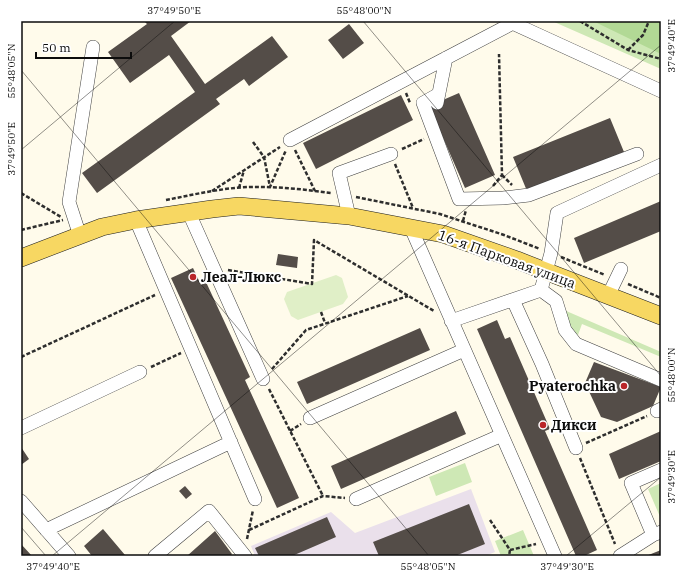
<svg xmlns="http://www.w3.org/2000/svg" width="682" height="577" font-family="'IBM Plex Serif',serif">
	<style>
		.industrial { fill: #eae0eb }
		.green { fill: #cee8b5 }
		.forest { fill: #b2d995 }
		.pitch { fill: #e0efc7 }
		.building { fill: #544d48 }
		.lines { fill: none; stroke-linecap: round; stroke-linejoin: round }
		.minor-casing { stroke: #3f3f3f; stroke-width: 14 }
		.major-casing { stroke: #1d1d1d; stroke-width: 18 }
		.path { stroke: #2e2e2e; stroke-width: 2.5; stroke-dasharray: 4 2; stroke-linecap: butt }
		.minor { stroke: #fff; stroke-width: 13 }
		.major { stroke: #f7d762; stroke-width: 17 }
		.ticks { fill: none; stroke: #0c0c0c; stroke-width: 1; stroke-opacity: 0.45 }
		.poi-dot { fill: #ba2528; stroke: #fff; stroke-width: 1.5 }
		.labels { text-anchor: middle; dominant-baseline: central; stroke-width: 4; stroke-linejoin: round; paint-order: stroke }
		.street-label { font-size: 14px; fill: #0c0c0c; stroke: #fff }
		.poi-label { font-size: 14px; font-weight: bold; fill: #0c0c0c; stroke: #fff; text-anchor: start }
		.neatline { fill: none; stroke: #0c0c0c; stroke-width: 1.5 }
		.ticks-label { font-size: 10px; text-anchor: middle; fill: #0c0c0c }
	</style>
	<rect width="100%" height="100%" fill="#fffbeb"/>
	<path class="industrial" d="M471,489L495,552L485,556H255L251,546L331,512L355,533Z"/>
	<path class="green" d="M552,21H661V69Z
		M564,310L661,352V357L582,324L578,335L572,330Z
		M465,463L472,482L436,496L429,477Z
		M661,483V519L648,489Z
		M523,530L534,556H501L495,541Z"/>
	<path class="forest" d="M593,21H661V54Z"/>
	<path class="pitch" d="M336,275L342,278L348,297L343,304L298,320L291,316L284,299L287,292Z"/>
	<path class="building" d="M144,21H191L171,36L205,84L272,36L288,57L249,86L244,79L216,99L220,104L97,193L82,173L195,92L169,55L130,83L108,52L147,24Z
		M349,24L364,43L343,59L328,40Z
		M459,93L495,175L465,188L429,106Z
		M401,95L413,120L316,169L303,143Z
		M610,118L624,152L527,191L513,157Z
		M661,201V231L584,263L574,238Z
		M278,254L298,257L297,268L276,265Z
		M193,268L201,285L206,282L250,377L245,380L299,498L277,508L171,278Z
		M497,320L505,339L510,337L550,429L545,431L597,550L584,556H576L477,329Z
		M420,328L430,350L307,404L297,382Z
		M594,362L661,387L653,406L617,422L601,417L585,383Z
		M456,411L466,434L341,489L331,466Z
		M661,431V461L619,479L609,454Z
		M21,447L29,459L21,465Z
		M185,486L192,494L186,499L179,491Z
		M469,504L485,544L455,556H379L373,542Z
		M327,517L336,537L292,556H259L255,548Z
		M103,529L125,555L124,556H92L84,546Z
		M215,531L232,554L230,556H187Z
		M21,544L32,556H21Z
		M661,550V556H646Z"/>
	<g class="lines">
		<defs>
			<path id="minor" d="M508,21L661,91
				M439,94L423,103L459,199L503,198L529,195L637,154
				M437,103L446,58
				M290,140L513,23
				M189,213L263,379
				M349,216L339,173L391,154
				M136,220L255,499
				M411,228L555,556
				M80,236L69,202L93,47
				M608,296L621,269
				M451,321L541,290L556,301L565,330L576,344L661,380
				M657,411L661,409
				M310,418L464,350
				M21,428L140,372
				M576,448L542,364L513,300L541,290L551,253L557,213L661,165
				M661,470L631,483L653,535L661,532
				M356,499L502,435
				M21,501L69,556
				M46,530L231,442
				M155,556L209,511L245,556
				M620,556L653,535"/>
			<path id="major" d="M21,258L102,227L136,220L212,209L239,206L349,216L443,234L517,260L661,316"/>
		</defs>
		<use href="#minor" class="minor-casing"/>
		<use href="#major" class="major-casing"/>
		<path class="path" d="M580,21L628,50L661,59
			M628,50L643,35L649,21
			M406,93L410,103
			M253,142L264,157L270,187L286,150
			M402,149L424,139
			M295,150L315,191
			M395,164L413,208
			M502,175L512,185
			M493,186L502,175L499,54
			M239,188L244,170
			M212,191L280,147
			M21,193L61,217
			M356,197L440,214L504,235L540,249
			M166,200C197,194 229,186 261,187C284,187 308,190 331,193
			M463,221L466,210
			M21,230L63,220
			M561,257L605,275
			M228,270L312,284L314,240L434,311
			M628,284L661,298
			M321,312L325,323
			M21,357L155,295
			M151,367L181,353
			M272,369L306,330L408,296
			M269,389L323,496
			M290,431L301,424
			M586,443L647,416
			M580,458L615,544
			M490,520L510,550L509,556
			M249,530L323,496L345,498
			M247,539L253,510
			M510,550L536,544"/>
		<use href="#minor" class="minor"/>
		<use href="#major" class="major"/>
	</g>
	<path class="ticks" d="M363,21L661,376M21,70L429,556M21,150L175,21M21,527L46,556M52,556L661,45M566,556L661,477"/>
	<g class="poi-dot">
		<circle cx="193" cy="277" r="4"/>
		<circle cx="624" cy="386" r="4"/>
		<circle cx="543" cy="425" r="4"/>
	</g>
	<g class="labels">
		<g class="street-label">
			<text transform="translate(507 259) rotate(20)">16-я Парковая улица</text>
		</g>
		<g class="poi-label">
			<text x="201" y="277">Леал-Люкс</text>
			<text x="616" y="386" text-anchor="end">Pyaterochka</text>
			<text x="551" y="425">Дикси</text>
		</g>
	</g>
	<rect width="682" height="577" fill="none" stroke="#ffffff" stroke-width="44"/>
	<path d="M36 52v6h95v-6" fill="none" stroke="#0c0c0c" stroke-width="2"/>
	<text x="42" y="52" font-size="12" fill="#0c0c0c" stroke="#ffffff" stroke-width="3" paint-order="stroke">50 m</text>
	<rect x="22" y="22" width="638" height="533" class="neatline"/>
	<g class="ticks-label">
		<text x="174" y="14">37°49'50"E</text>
		<text x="364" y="14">55°48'00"N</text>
		<text transform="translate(671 46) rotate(-90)" y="4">37°49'40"E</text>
		<text transform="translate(11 71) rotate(-90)" y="4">55°48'05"N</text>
		<text transform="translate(11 149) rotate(-90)" y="4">37°49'50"E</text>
		<text transform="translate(671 375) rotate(-90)" y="4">55°48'00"N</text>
		<text transform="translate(671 477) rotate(-90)" y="4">37°49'30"E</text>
		<text x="53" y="570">37°49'40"E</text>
		<text x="428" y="570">55°48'05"N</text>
		<text x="567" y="570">37°49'30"E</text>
	</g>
</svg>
